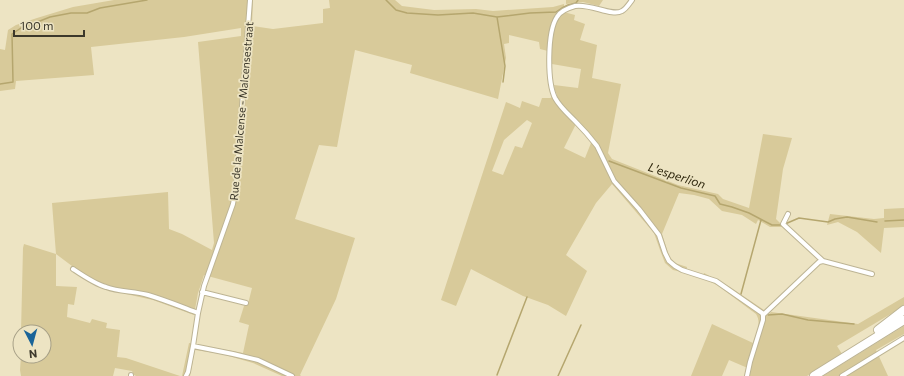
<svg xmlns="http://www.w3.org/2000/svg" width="904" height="376" font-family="Commissioner,sans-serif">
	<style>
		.green { fill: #d8ca9a; fill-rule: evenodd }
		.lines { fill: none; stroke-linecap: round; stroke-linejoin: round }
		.stream { stroke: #b5a66e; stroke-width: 1.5 }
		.street-casing { stroke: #bdb494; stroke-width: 6 }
		.highway-casing { stroke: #bdb494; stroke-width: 10 }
		.street { stroke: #fff; stroke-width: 4 }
		.highway { stroke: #fff; stroke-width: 8 }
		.labels { text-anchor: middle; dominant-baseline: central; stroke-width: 3.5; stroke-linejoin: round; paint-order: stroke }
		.street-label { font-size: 11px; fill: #3c382b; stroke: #ede4c3 }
		.water-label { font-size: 12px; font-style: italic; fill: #31290f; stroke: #ede4c3 }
	</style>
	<rect width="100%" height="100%" fill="#ede4c3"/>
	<path class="green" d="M114,0H253L252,26L273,29L323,23V9L330,8L329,0H395L402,6L434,10L476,9L493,11L553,7L564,4V8L560,11L575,15L574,20L585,24L580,40L597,45L592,78L621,84L608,153L612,159L678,185L718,194L723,199L749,208L763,134L792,138L783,169L776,219L784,227H770L758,220L756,224L742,215L722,211L709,199L694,195L679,193L662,234L669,256L675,263L687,267L686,273L673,270L665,263L660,250L654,233L612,184L596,203L566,255L587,271L566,316L548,305L523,296L471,269L456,306L441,300L506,102L520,108L522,101L539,107L542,98H550L557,95L555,90L554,85L578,88L581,69L552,64V52L540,49L539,42L509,35V43L504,44L506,58L498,99L410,73L412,65L355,50L337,147L319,145L295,219L355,238L336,299L300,375L301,376H282L253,363L222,354L195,350L190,376H182L189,343L243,353L249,325L239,322L244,306H246L248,304L252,288L204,275L198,293L194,315L153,300L126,294L127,291L105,286L80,272L56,254V286L77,287L74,305L68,304L67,317L90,323L92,319L107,323L106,328L120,330L117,357L126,358L180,376H136L134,375L132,371L115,368L113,376H21L20,370L21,356H44V332H21L23,248L24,244L56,254L52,203L168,192L169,229L182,234L212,250L214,243L198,42L241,36V28L184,37L91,47L94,75L16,81L15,89L0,91V49L5,50L8,30L16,25L37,18L73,7ZM527,120L532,123L522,148L515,146L503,175L492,171L504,140ZM577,122L593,138L585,158L564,148Z
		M566,0H603L599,6L583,2L566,4Z
		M904,208V227L884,228L881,253L857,232L838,222L827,225L830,214L874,219L884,218V209Z
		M704,273L730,287L764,310L767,316L771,312L858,324L904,297V306L837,346L842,354L807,376H749L750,369L729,360L722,376H691L712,324L753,343C756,334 762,323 756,314L717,285L702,278Z
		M904,326V334L876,350L888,376H823Z"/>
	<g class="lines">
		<path class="stream" d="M386,0L396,10L407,13L438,15L473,13L497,17L505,66L503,82
			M497,17L530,13L556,12L562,8L568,5L576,3L578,0
			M0,84L13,82L12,34L24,26L35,23L50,17L71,13H87L100,8L147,0
			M609,161L681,188L715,196L720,204L732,207L749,213L772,225H782
			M885,221L904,220
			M785,224L799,218L828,222L835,219L847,217L877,222
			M741,294L761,220
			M768,315L782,314L808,320L854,324
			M497,375L527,297
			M558,376L581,325"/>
		<defs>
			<path id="street" d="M632,0C629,4 626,9 622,11C612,17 590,3 575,6C568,8 560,11 557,17C547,32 547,82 555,98C560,107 568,114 575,121C583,129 590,137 597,146L614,181L639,209L659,235L665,253L669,261L675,266L682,270L716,281L762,313L763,315V320L750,362L747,376
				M788,214L783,224L823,261
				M73,269C82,275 95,284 106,287C119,292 134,291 148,295C165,300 182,307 198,313
				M202,292L246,303
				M763,315L819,262L823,261L872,274
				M193,346L233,354L258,360L292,376
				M131,376V375
				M186,376L188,372L193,346L198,313L204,286L233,204L236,187L250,0
				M842,376L904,338"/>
			<path id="highway" d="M878,330L904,310
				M814,376L904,320"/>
		</defs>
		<use href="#street" class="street-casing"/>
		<use href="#highway" class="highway-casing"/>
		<use href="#street" class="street"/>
		<use href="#highway" class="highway"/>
	</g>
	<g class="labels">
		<g class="street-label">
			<text transform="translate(241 111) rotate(-85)">Rue de la Malcense - Malcensestraat</text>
		</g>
		<g class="water-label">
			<text transform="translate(677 175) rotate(18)">L'esperlion</text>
		</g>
	</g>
	<g transform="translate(32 344) rotate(174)"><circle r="19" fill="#ede4c3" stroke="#a69f86"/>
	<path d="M0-3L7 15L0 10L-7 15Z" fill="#1a6498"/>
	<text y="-6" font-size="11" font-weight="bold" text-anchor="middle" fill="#3c382b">N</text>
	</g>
	<path d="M14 30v6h70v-6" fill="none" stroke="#3c382b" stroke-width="2"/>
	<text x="20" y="30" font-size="12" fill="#3c382b" stroke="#ede4c3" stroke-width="3" paint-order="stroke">100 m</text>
</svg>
